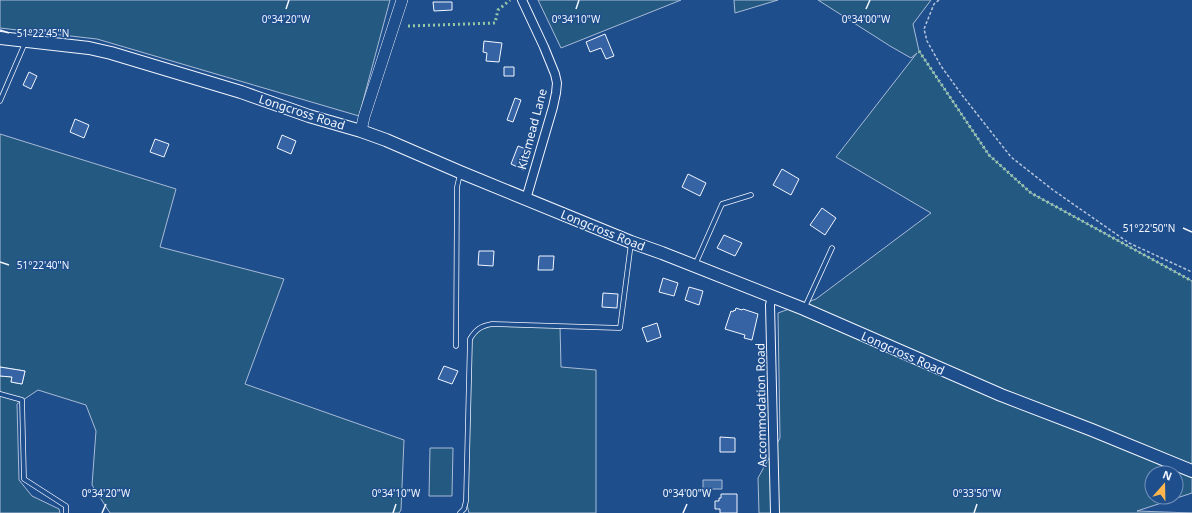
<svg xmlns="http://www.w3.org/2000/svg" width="1192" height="513" font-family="'Noto Sans',sans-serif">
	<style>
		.green { fill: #245a82; stroke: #a8bbd7; fill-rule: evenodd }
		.water { fill: #3b69a3; stroke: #a8bbd7 }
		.building { fill: #3563a3; stroke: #f2f6ff }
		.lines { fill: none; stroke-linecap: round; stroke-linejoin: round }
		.service-casing { stroke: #f2f6ff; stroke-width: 5.5 }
		.minor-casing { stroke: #f2f6ff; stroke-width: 10 }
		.tertiary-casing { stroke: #f2f6ff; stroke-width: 12 }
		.secondary-casing { stroke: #f2f6ff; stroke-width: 14 }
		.path { stroke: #b3c4dc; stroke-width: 1.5; stroke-dasharray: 3 2; stroke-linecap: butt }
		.service { stroke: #1f4e8c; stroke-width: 4 }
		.minor { stroke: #1f4e8c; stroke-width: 8 }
		.tertiary { stroke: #1f4e8c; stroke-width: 11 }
		.secondary { stroke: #1f4e8c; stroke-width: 12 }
		.hedge { stroke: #97c8a6; stroke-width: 3; stroke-dasharray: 2 3; stroke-linecap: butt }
		.ticks { fill: none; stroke: #f2f6ff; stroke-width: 1.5 }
		.labels { text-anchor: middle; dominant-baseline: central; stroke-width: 3; stroke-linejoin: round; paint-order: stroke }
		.street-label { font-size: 12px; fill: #f2f6ff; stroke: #1f4e8c }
		.ticks-label { font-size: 10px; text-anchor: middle; fill: #f2f6ff; stroke: #1f4e8c; stroke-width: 3; stroke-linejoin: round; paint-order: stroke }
	</style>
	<rect width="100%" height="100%" fill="#1f4e8c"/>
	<path class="green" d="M0,0H390L359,116L97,39L0,28Z
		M538,0H681L561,48Z
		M734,0H778L735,13Z
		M818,0H931L913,24L919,51L989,155L1031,193L1192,281V493L1137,511L1192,513H759L758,478L780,438L778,313L816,299L931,213L836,157L917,53L911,58L890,46ZM1152,473H1176V497H1152Z
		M0,134L176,189L160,247L284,279L245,384L404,440L401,510L399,513H110L92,485L96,431L86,405L38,390L17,404L19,480L32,496L59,509L60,513H0V376L12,377L11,382L22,384L25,371L0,367Z
		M492,324L560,326L561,367L596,370V513H469L466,501L470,339L474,332Z
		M430,448H453L452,496H429Z"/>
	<path class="water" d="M703,480H722V489H703Z"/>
	<path class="building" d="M433,2H452V10L434,11Z
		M605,34L614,56L606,59L601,48L590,52L586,42Z
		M484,41L502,43L499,62L486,61L487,53L483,52Z
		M504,67H514V76H504Z
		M29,72L37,76L31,89L23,85Z
		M515,98L521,100L513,122L507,120Z
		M75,119L89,125L84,138L70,132Z
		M282,135L296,141L291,154L277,148Z
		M155,139L169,144L164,157L150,152Z
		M518,146L531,151L524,170L511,164Z
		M782,169L799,179L791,195L773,185Z
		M688,174L706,183L700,196L682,187Z
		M822,208L836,218L825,235L810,225Z
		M724,235L742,243L735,256L717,248Z
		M479,251H494L493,266L478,265Z
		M539,256H554L553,270H538Z
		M663,278L678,283L674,296L659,292Z
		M689,287L703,291L699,305L685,300Z
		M603,293L618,294L617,308L602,307Z
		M736,308L742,310L743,309L758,314L752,340L744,338L745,335L725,329L731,311L733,312L734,310L735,311Z
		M657,323L661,337L647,342L642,328Z
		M444,366L458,371L452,384L438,379Z
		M0,367L25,371L22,384L11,382L12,377L0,376Z
		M720,437L735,438V452H720Z
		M721,494H737V513H720V509H715V501H719V498H721Z"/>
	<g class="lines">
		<defs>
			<path id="service" d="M0,101L25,43
				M695,265L722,204L751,195
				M805,307L832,248
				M456,346L457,187L460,174
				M0,394L22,400L24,479L66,506V513
				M460,513L464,509L466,501L470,339C476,329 481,326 492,324L620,328L631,243"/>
			<path id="minor" d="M522,0L544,47L555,74L557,83L556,93L553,107L526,199
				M772,297L770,305L775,513"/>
			<path id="tertiary" d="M361,131L364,117L402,0"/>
			<path id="secondary" d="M0,38L89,48L111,53L241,92L309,116L361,131L386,140L460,172L631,242L662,253L804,309L1001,395L1092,430L1192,471"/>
		</defs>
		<use href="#service" class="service-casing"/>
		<use href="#minor" class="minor-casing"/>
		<use href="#tertiary" class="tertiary-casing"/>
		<use href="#secondary" class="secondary-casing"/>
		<path class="path" d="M939,0L934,4L924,29L927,41L941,66L962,95L1011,157L1053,190L1129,243L1192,272"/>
		<use href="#service" class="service"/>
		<use href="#minor" class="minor"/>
		<use href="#tertiary" class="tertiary"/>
		<use href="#secondary" class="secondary"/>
		<path class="hedge" d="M408,26L495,23L498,10L510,0
			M919,51L989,155L1031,193L1192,281"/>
	</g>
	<path class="ticks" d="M286,9L289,0M576,9L579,0M866,9L870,0M0,30L9,33M1183,228L1192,232M0,262L9,265M102,513L106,504M393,513L396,504M683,513L687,504M974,513L977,504"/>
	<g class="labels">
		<g class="street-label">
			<text transform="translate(302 112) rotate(18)">Longcross Road</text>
			<text transform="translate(532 129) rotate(-75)">Kitsmead Lane</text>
			<text transform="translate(603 230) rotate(22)">Longcross Road</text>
			<text transform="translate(903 353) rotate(24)">Longcross Road</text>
			<text transform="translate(761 405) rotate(-91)">Accommodation Road</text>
		</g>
	</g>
	<g class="ticks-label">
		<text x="286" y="23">0°34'20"W</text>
		<text x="576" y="23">0°34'10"W</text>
		<text x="866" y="23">0°34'00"W</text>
		<text x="43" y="37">51°22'45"N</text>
		<text x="1149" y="232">51°22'50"N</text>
		<text x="43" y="269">51°22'40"N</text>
		<text x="106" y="497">0°34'20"W</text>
		<text x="396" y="497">0°34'10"W</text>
		<text x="687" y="497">0°34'00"W</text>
		<text x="977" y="497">0°33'50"W</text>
	</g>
	<g transform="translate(1164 485) rotate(20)"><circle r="19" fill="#1f4e8c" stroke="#7391ba"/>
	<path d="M0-3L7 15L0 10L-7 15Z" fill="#ffb74d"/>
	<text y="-6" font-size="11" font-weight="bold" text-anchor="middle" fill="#f2f6ff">N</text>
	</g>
</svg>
